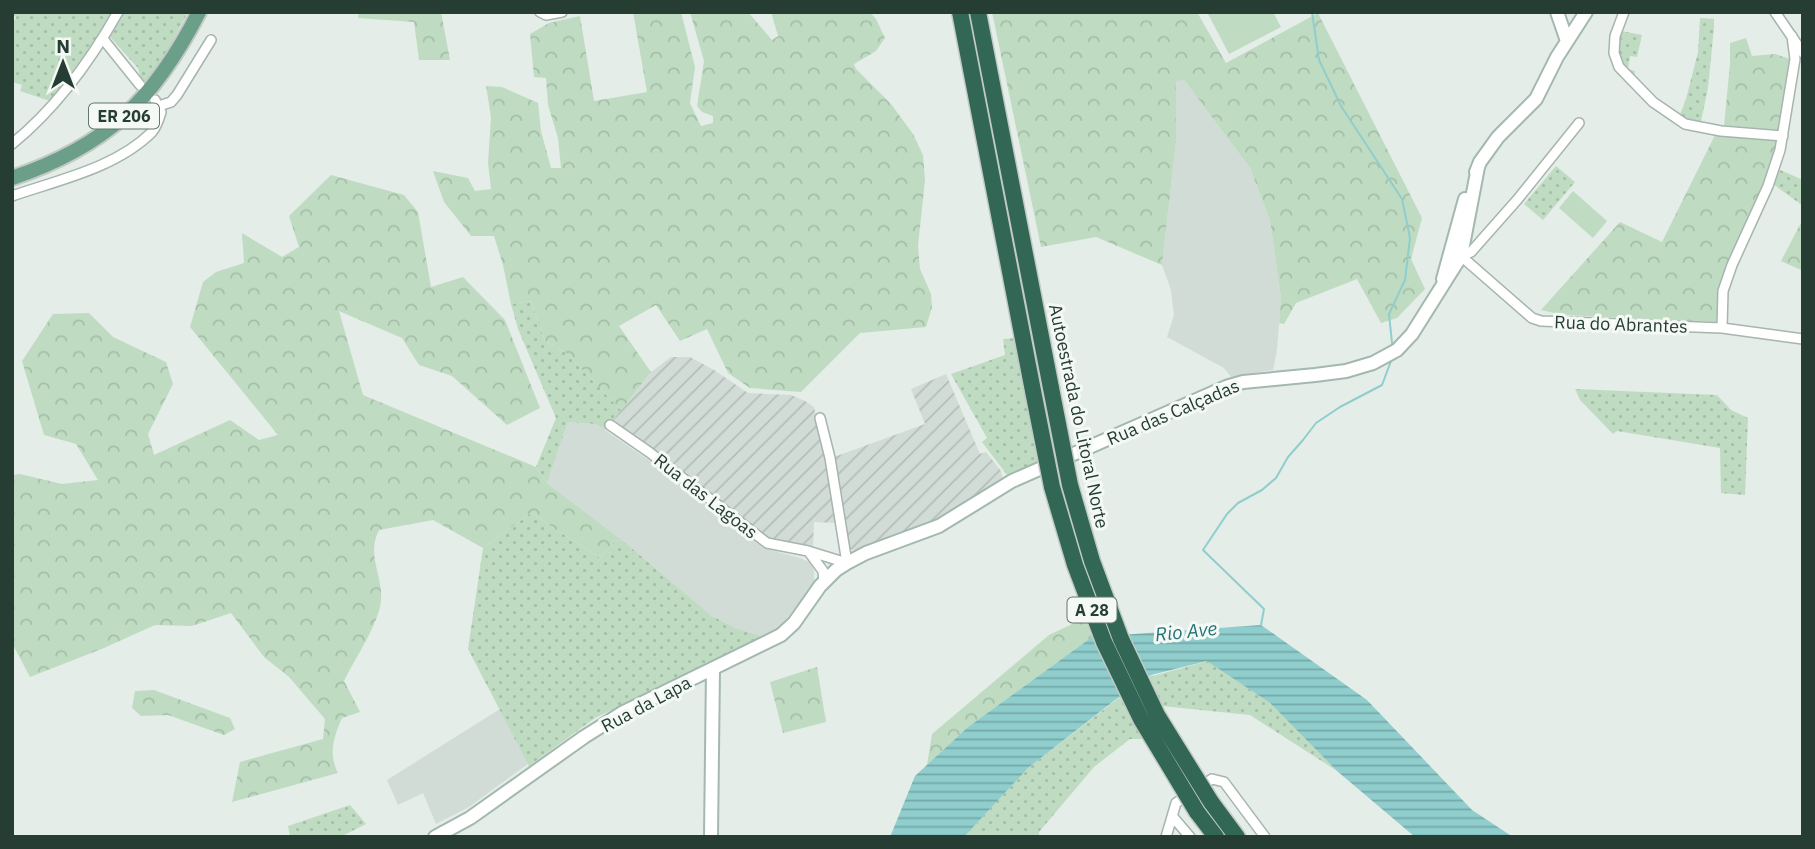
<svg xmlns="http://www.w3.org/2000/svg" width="1815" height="849" font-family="'IBM Plex Sans',sans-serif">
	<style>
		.built { fill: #d2dcd6 }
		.industrial { fill: url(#industrial-furrows) }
		.grass { fill: url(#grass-dots) }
		.forest { fill: url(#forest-crowns) }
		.garden { fill: #bfdcc2 }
		.water { fill: url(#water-rules) }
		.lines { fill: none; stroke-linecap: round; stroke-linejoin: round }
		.stream { stroke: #90cdcd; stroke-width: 2 }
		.street-casing { stroke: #a7b5ae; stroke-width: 12 }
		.secondary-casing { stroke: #a3b8ae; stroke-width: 16 }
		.primary-casing { stroke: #c2c9c6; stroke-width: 18 }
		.highway-casing { stroke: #c2c9c6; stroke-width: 19 }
		.street { stroke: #fff; stroke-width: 9 }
		.secondary { stroke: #fff; stroke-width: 12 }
		.primary { stroke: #6c9f8a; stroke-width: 14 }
		.highway { stroke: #326755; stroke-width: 16 }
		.highway-bridge-casing { stroke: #c2c9c6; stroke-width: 19; stroke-linecap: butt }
		.highway-bridge { stroke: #326755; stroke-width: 16 }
		.labels { text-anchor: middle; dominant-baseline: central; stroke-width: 6; stroke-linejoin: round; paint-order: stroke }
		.shield { fill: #f5f9f6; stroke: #63756e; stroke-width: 2 }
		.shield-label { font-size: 16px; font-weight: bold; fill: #253d33 }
		.street-label { font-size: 18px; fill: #253d33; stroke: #f5f9f6 }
		.water-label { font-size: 19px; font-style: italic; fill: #237375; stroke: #f5f9f6 }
	</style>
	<defs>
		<pattern id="industrial-furrows" width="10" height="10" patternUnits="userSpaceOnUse" patternTransform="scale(1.75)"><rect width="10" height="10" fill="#d2dcd6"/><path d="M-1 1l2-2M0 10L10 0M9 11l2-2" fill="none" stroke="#b4beb8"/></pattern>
		<pattern id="grass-dots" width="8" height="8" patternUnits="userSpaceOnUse" patternTransform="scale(1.75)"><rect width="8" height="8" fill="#bfdcc2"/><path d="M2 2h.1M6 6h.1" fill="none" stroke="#a4bea7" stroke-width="1.8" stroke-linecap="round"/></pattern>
		<pattern id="forest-crowns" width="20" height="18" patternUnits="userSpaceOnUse" patternTransform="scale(1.75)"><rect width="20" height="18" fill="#bfdcc2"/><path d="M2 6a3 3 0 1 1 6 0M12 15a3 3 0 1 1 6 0" fill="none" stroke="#a4bea7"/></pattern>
		<pattern id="water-rules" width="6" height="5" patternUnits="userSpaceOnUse" patternTransform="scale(1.75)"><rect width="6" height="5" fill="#90cdcd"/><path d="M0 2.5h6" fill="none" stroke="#75a8a7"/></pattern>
	</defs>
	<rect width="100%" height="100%" fill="#e4ede8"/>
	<path class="built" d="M1176,80H1184L1250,168L1270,220L1281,298L1277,350L1273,370L1238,375L1232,378L1224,368L1167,337L1174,315L1171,290L1162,265L1176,142Z
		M568,422L596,424L653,463L763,548L800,558L810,562L814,570V583L779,629L761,636L736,628L712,616L622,540L547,483Z
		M500,709L528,764L469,807L436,824L423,793L398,805L387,780Z"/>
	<path class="industrial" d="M671,357H690L714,370L748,393L791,395L805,401L814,407L830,478L837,523L814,522L813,548L770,540L612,421L651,372Z
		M946,374L980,454L986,452L1001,471L1003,479L1000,483L937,519L858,551L848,549L844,509L834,457L925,424L911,389Z"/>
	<path class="grass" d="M12,12H113L100,35L50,101L20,91L22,85L12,82V25L16,17L12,15Z
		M122,12H188L167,52L146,81L142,83L138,68L110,37Z
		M1700,18L1714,19V27L1708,88L1700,126L1679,117L1686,99L1698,52Z
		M1621,31L1642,35L1637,57L1630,56L1628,69L1635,71L1634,78L1620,65L1616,48Z
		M1556,166L1575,182L1543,220L1524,204Z
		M1778,169L1803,180V206L1773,184Z
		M531,301L545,341L566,353L621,410L605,430L596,424L568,422L547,483L536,467L556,418L518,329L511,304Z
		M1015,338L1039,465L1008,476L982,442L987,438L951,374L1005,355L1003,339Z
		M1575,389L1717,395L1731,410L1748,418L1745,495L1721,493L1720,448L1617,431L1613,434L1580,400Z
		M531,513L600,558L615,541L622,540L712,616L736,628L761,636L759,640L595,718L529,766L468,649L483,548Z
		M1208,661L1270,703L1337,771L1250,715L1162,706L1149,677Z
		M1120,697L1143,739H1130L1094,767L1039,832V837H964L1028,768Z
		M350,805L366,824L340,837H290L288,826Z"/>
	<path class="forest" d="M359,12H441L450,60H419L414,22L358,18Z
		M633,12H681L695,67L690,103L701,126L713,123V116L702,112L697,106L704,61L690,12H748L772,40L778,36L771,12H870L876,19L885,38L876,51L854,64L856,69L891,104L913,134L923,155L925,180L918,246L920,269L931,294L932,307L926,327L860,333L801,392L750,388L728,373L707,329L680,341L656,305L619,326L651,372L621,410L566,353L545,341L531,301L511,304L503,265L494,236H471L444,202L433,171L468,178L475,191L491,189L488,163L491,117L486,86L502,87L538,103L541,131L551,168H561L558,138L548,105L546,78L534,77L530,34L549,23L580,16L594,101L647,92Z
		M992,12H1197L1226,63L1318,13L1422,218L1411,259L1425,289L1397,318L1381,323L1357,279L1296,303L1284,324L1279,323L1281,298L1270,220L1250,168L1184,80L1176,81V142L1162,265L1096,237L1041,247Z
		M1746,38L1752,56L1775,54L1790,59L1779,131L1773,155L1764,186L1726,271L1719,319L1715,322L1563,315L1541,310L1620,222L1662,242L1715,135L1723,136L1730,64V43Z
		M331,175L404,195L418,212L431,287L463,277L505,320L540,408L507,425L452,376L419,365L402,338L339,311L363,395L536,467L547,483L622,540L615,541L600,558L531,513L483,548L433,520L379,530C366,555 383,575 381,600C380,622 354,660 344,681L360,712L342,718C334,736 328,754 338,773L232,802L240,762L323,739L325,719L289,677L264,657L231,613L192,626L155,625L104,648L30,677L12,643V475L20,474L62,484L98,480L76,444L44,435L22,361L53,314L89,313L113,337L166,362L173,384L148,434L154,455L230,420L259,440L278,435L190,327L203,282L216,272L244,263L242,233L282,257L299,247L289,216Z
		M1803,219V271L1781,261Z
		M1085,618L1092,637L968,727L927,765L932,734L1049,635Z
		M817,667L826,722L783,733L770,682Z
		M154,690L230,718L235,729L224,735L168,715L141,716L132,708L135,691Z"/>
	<path class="garden" d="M1207,12H1273L1281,27L1229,54Z
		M1573,191L1607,221L1593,238L1559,208Z"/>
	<path class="water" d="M1261,625L1367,700L1472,810L1513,837H1415L1337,771L1270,703L1207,661L1151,675L1115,700L1028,768L964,837H890L915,776L968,727L1092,637Z"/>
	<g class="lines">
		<path class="stream" d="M1312,12L1319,60L1341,106L1402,199L1410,238L1405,280L1389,314L1392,343
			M1261,625L1264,609L1203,550L1227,514L1238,503L1262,490L1276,478L1288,457L1303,440L1316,423L1340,407L1382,385L1391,361"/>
		<defs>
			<path id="street" d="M540,12L546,15L562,12
				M1624,12L1615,36L1614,53L1619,67L1653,102L1685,124L1721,131L1783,136
				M1775,12L1803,53
				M103,39L140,85
				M159,106L171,102L177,95L211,40
				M1579,123L1517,200L1471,252L1461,256L1532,318L1541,321L1722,328L1803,339
				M12,144C55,109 91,60 118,12
				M12,196C58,180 116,168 152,132C156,127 159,119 161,112L155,100
				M1722,328L1723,291L1732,265L1768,186L1780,150L1795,59L1792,36
				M610,425L649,452L767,543L808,551L847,563L830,458L820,418
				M809,552L823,571L824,581
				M1173,817L1190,837
				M1166,837L1176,803L1212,779L1224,782L1265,837"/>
			<path id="secondary" d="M1557,12L1567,41
				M1476,172L1480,162L1498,137L1536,99L1557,57L1586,12
				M1443,279L1465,199
				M435,837L470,818L584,737L622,713L781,635L794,623L820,586L836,570L847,563L866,553L939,526L1012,481L1226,387L1243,382L1315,375L1346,371L1373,363L1397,350L1412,334L1461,256L1478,167
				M711,837L713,669"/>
			<path id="primary" d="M12,178C107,146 154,100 199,12"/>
			<path id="highway" d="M960,12L1033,391
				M978,12L1051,388
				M1211,802L1237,837
				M1197,812L1216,837"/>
		</defs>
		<use href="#street" class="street-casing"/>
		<use href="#secondary" class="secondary-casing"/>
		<use href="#primary" class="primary-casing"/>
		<use href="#highway" class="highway-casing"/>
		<use href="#street" class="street"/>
		<use href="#secondary" class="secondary"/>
		<use href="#primary" class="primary"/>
		<use href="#highway" class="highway"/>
		<defs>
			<path id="highway-bridge" d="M1051,388L1070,485L1092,561L1121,639L1157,715L1211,802
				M1033,391L1052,487L1075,565L1104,642L1141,719L1197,812"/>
		</defs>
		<use href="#highway-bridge" class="highway-bridge-casing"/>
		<use href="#highway-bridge" class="highway-bridge"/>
	</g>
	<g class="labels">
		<g class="shield">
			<rect x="89" y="103.5" width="70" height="25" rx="5"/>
			<rect x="1067.5" y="597.5" width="49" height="25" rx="5"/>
		</g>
		<g class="shield-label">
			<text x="124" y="116">ER 206</text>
			<text x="1092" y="610">A 28</text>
		</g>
		<g class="street-label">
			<text transform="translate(1621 324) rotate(2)">Rua do Abrantes</text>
			<text transform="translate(1173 412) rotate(-23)">Rua das Calçadas</text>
			<text transform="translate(1079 416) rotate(78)">Autoestrada do Litoral Norte</text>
			<text transform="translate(706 496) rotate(38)">Rua das Lagoas</text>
			<text transform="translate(646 704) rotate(-28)">Rua da Lapa</text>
		</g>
		<g class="water-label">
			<text transform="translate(1186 631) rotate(-6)">Rio Ave</text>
		</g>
	</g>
	<rect width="1815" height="849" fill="none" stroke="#253d33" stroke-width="28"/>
	<g transform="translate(63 63)" stroke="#f5f9f6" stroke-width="5" paint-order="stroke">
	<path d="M0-5L12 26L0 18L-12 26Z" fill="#253d33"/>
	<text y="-10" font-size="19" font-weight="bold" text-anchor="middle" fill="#253d33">N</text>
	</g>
</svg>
